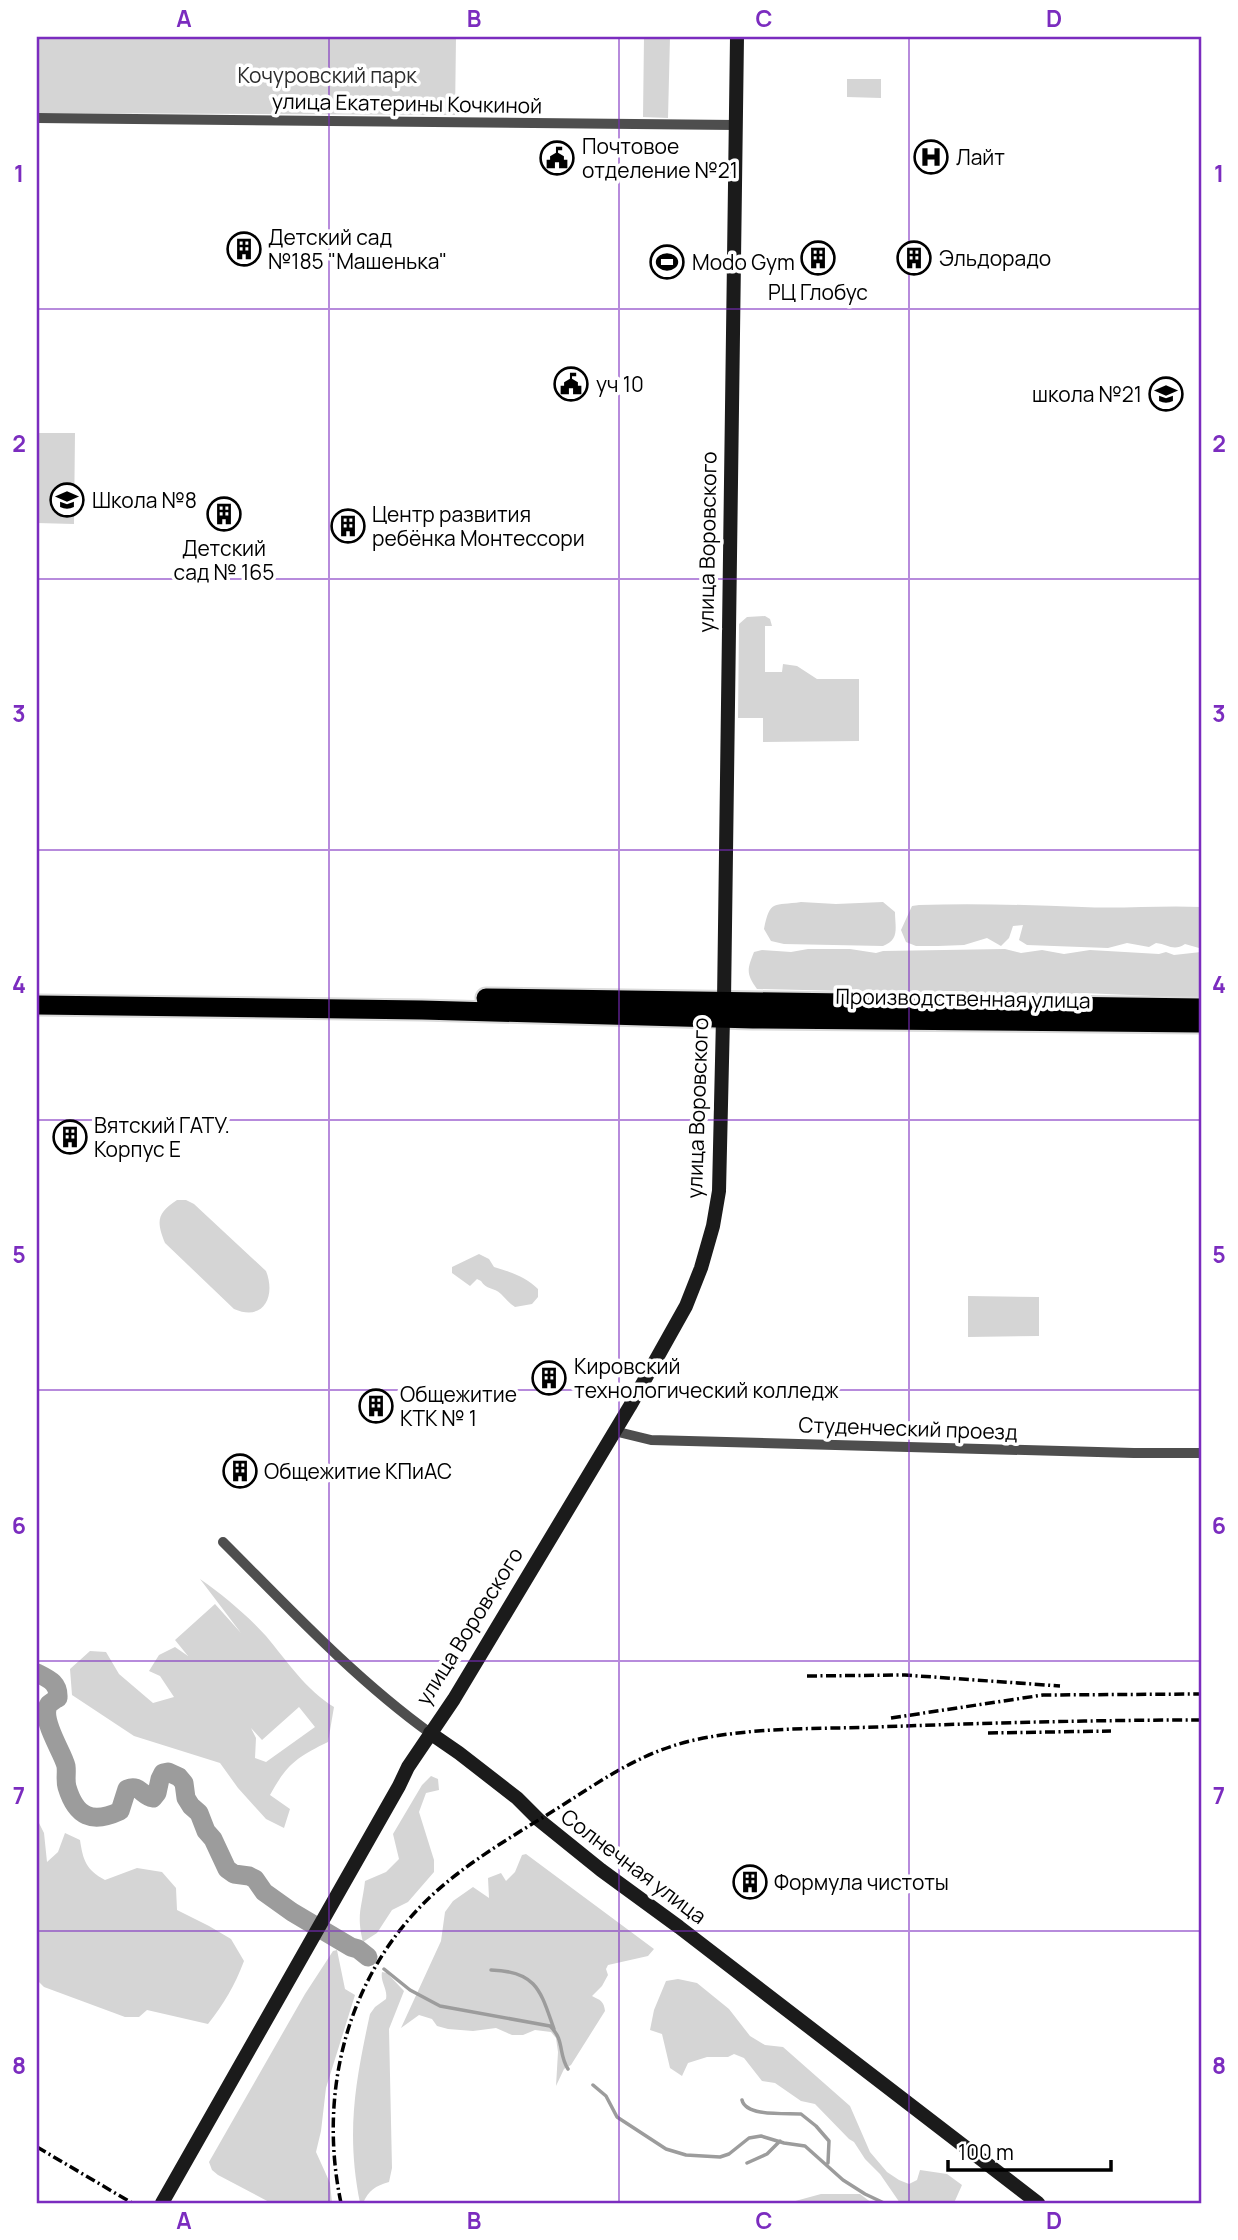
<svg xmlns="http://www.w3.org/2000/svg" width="1238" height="2240" font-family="Manrope,sans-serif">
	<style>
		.green { fill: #d5d5d5; fill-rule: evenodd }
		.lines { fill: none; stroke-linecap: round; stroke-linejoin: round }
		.stream { stroke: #9c9c9c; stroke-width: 3.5 }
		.river { stroke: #9c9c9c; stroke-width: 19 }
		.highway-casing { stroke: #dbdbdb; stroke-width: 23 }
		.street { stroke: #4e4e4e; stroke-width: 10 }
		.secondary { stroke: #1b1b1b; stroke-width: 14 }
		.highway { stroke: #000; stroke-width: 19 }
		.rail { stroke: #000; stroke-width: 3.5; stroke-dasharray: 10 3.5 2 3.5; stroke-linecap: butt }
		.grid { fill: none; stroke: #7b2cbf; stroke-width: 2; stroke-opacity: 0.55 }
		.labels { text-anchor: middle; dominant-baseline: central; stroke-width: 7; stroke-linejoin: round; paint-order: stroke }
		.park-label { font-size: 21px; fill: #2c2c2c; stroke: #fff }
		.street-label { font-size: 21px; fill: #000; stroke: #fff }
		.poi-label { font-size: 21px; fill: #000; stroke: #fff; text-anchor: start }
		.neatline { fill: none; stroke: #7b2cbf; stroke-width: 2.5 }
		.grid-label { font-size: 23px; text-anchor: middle; font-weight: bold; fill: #7b2cbf }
	</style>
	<rect width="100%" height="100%" fill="#fff"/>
	<path class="green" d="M37,37H456L455,115L37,113Z
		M644,37H670L668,118L643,117Z
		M847,79H881V98L847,97Z
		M37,433H75L74,524L37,523Z
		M765,616L770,619L772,626H765V672H782L783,664L797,666L817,679H859V741L763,742V718H738L739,624L747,617Z
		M801,902L836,904L883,902L895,912C895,927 900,940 883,946L784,944L771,941L764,929C770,899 774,906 801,902Z
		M919,905C973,903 1028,905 1082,907C1122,909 1161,905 1201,907V946L1199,948L1185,944C1173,952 1168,944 1156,943L1149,947L1127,943L1108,948L1027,945L1019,940L1023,925L1013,926L1009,938L1001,946L987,938L964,945L938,946H916L906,942L901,930L912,906Z
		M808,949H850L876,953L883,951L1005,949L1021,953L1042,950L1064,954L1090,950L1159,954L1166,952L1174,955L1201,952V998L1083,993L1047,996L757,989C746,973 747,970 754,952L762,950L791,952Z
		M177,1200H186L194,1204L266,1271C276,1296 264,1322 234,1309L165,1243C156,1221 157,1213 177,1200Z
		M479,1254L489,1259L494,1267C511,1272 526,1277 538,1289V1297L532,1304L515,1307C509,1303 506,1299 501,1294C494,1287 486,1290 481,1281L477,1279L470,1286L452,1273V1267Z
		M968,1296L1039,1297V1336L968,1337Z
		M200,1579C224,1596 246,1614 266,1636C287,1661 306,1690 334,1707L328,1742C297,1757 287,1764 270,1795L290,1809L284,1828L266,1819L238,1788L220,1763L134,1736L72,1695L70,1669L90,1651L106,1652L119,1674L153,1703L174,1697L160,1676L149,1671L159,1655L175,1647L188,1656L175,1640L215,1604L241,1633ZM299,1707L315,1727L266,1762L255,1758L256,1738L251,1728L262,1740Z
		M431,1776L438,1779L439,1790L426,1793L419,1812L434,1860V1872L408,1902L392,1910L377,1933L363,1942C356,1914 362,1908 365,1881L386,1872L399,1859L393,1834L422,1785Z
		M37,1819L44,1833L47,1862L58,1852L65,1833L80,1840C83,1860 86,1870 105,1880L137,1868L162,1872L176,1888L177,1910L209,1926L231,1939L244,1961C235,1985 224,2004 208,2024L147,2010L139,2017H125L44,1987L37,1980Z
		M526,1854L654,1949L648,1956L608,1965L606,1969L608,1975L602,1986L592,1996C600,2000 604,2001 605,2011L571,2065L564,2069L556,2086L558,2052L556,2038L551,2032L535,2030L523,2035H512L496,2028L473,2031L448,2029L437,2026L432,2019L419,2015L401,2028L441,1941L445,1912L453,1901L473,1887L489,1898L488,1878L501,1873L506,1881L515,1872L522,1855Z
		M337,1950L345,1989L355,1995L326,2088L321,2131L316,2152L330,2183L332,2203H271L218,2175L212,2170L209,2162L305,1994L333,1951Z
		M382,1972L387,1973L404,1991L389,2029L392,2168L389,2182C375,2186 369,2190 363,2203H360C346,2133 355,2083 370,2014L375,2007L386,1999C388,1989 380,1982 382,1972Z
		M678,1979L697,1983L729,2009L750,2036L765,2045L783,2047L850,2106L870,2152L887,2172L899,2180L909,2184L917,2180L920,2170L947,2174L962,2185L954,2203H900L880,2174L865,2159L854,2142L849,2139L815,2104L801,2101L775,2083L762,2081L744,2058L734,2054L728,2057H707L688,2063L682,2076L670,2068L662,2034L650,2030L654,2010L666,1981Z
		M821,2194H860L872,2203H788Z"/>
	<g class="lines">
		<path class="stream" d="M384,1969L410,1990L440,2006L550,2026C565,2040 558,2054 568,2069
			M491,1970C538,1971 541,1993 554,2029
			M593,2085L606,2096L617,2117L666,2149L686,2155L720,2157L729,2154L749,2138L761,2136L784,2143L805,2146L843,2180L865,2194L884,2203
			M742,2100C746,2117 786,2113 801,2114L816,2126L829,2141L828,2163
			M747,2163L767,2154L780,2141"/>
		<path class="river" d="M37,1673C49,1679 59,1683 58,1698C57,1698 49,1704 49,1704C39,1719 63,1752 66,1766C67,1773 65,1780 67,1787C76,1817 92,1824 120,1811L127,1789C140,1784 142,1796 153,1798L157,1793L160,1779L163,1773L168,1772L179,1777L184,1783L186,1798L191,1806L199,1813L206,1831L213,1839L227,1869L234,1874L249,1876L255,1879L264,1892L292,1912L351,1947L358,1949L368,1957"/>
		<defs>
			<path id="highway" d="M486,998L1201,1008
				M37,1005L422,1010L753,1019L1201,1023"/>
		</defs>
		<use href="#highway" class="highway-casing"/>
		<path class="street" d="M37,118L736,125
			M614,1431L651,1440L1134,1453H1201
			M223,1542C289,1608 354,1678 430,1733"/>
		<path class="secondary" d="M724,1001L737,37
			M430,1733L459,1753L517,1798L539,1820L601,1870L679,1927L1038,2203
			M162,2203L399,1786L408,1767L454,1699L630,1406L686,1306L701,1268L713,1226L719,1191L723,1018"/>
		<use href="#highway" class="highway"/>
		<path class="rail" d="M807,1676L905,1675L1060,1686
			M891,1718L1043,1695L1201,1694
			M988,1733L1111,1731
			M37,2147L132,2203
			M341,2203C318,2094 346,1979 427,1900C463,1865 508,1839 550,1813C600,1782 640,1751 699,1739C758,1727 818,1729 877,1727C985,1723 1093,1720 1201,1720"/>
	</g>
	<path class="grid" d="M329,37V2203M619,37V2203M909,37V2203M37,309H1201M37,579H1201M37,850H1201M37,1120H1201M37,1390H1201M37,1661H1201M37,1931H1201"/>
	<defs>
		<symbol id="hospital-ring" viewBox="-11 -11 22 22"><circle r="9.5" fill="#fff" stroke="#000" stroke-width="1.5"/><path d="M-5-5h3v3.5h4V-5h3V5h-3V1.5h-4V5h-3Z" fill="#000"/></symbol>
		<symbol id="civic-ring" viewBox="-11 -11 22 22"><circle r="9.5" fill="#fff" stroke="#000" stroke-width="1.5"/><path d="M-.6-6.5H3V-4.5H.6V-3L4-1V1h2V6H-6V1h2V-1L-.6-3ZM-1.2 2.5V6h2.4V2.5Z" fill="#000"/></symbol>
		<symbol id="building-ring" viewBox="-11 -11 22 22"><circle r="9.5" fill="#fff" stroke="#000" stroke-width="1.5"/><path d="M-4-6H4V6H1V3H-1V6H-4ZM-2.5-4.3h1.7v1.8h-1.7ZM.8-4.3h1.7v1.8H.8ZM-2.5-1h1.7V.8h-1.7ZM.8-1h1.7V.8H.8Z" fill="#000"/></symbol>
		<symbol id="stadium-ring" viewBox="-11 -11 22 22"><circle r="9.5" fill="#fff" stroke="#000" stroke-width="1.5"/><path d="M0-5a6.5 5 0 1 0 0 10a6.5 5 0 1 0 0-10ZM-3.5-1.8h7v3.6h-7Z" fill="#000"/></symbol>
		<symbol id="school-ring" viewBox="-11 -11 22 22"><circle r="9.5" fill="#fff" stroke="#000" stroke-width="1.5"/><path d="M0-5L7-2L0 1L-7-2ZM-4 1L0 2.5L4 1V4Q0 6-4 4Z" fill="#000"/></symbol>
	</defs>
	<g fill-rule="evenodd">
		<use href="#hospital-ring" x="912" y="138" width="38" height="38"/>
		<use href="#civic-ring" x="538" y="139" width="38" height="38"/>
		<use href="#building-ring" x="225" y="230" width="38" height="38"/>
		<use href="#building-ring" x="799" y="239" width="38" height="38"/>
		<use href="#building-ring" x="895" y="239" width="38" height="38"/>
		<use href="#stadium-ring" x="648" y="243" width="38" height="38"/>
		<use href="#civic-ring" x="552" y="365" width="38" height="38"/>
		<use href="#school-ring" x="1147" y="375" width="38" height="38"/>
		<use href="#school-ring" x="48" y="481" width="38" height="38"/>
		<use href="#building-ring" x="205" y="495" width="38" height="38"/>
		<use href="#building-ring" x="329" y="507" width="38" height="38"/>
		<use href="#building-ring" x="51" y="1118" width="38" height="38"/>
		<use href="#building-ring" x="530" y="1359" width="38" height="38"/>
		<use href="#building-ring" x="357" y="1387" width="38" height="38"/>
		<use href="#building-ring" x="221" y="1452" width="38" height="38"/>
		<use href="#building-ring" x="731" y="1863" width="38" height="38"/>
	</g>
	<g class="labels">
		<g class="park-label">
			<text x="327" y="75">Кочуровский парк</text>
		</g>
		<g class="street-label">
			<text transform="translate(407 103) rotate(1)">улица Екатерины Кочкиной</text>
			<text transform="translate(707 542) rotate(-89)">улица Воровского</text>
			<text transform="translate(963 998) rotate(1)">Производственная улица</text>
			<text transform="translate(697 1108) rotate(-88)">улица Воровского</text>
			<text transform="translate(908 1428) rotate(2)">Студенческий проезд</text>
			<text transform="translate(469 1626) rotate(-58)">улица Воровского</text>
			<text transform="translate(634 1866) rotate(37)">Солнечная улица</text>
		</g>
		<g class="poi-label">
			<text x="582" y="146">Почтовое<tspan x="582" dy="24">отделение №21</tspan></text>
			<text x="956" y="157">Лайт</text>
			<text x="268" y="237">Детский сад<tspan x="268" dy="24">№185 "Машенька"</tspan></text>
			<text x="939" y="258">Эльдорадо</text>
			<text x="692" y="262">Modo Gym</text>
			<text x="818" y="292" text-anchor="middle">РЦ Глобус</text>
			<text x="596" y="384">уч 10</text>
			<text x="1142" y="394" text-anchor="end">школа №21</text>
			<text x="92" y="500">Школа №8</text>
			<text x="372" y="514">Центр развития<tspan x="372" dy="24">ребёнка Монтессори</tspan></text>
			<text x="224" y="548" text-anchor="middle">Детский<tspan x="224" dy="24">сад № 165</tspan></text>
			<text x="94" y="1125">Вятский ГАТУ.<tspan x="94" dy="24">Корпус Е</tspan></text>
			<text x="574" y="1366">Кировский<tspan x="574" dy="24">технологический колледж</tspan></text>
			<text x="400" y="1394">Общежитие<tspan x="400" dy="24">КТК № 1</tspan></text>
			<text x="264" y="1471">Общежитие КПиАС</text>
			<text x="774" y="1882">Формула чистоты</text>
		</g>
	</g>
	<rect width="1238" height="2240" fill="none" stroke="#ffffff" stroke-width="77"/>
	<path d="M948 2160v10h163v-10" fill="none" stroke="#000000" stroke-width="3.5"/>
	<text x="958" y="2160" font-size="21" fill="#000000" stroke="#ffffff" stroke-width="5" paint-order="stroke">100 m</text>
	<rect x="38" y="38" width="1162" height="2164" class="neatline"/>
	<g class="grid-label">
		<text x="184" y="27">A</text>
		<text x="474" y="27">B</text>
		<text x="764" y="27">C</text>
		<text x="1054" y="27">D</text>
		<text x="19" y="182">1</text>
		<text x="1219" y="182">1</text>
		<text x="19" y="452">2</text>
		<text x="1219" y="452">2</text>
		<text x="19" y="722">3</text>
		<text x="1219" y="722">3</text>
		<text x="19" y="993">4</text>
		<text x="1219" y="993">4</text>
		<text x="19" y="1263">5</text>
		<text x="1219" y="1263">5</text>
		<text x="19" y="1534">6</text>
		<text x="1219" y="1534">6</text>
		<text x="19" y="1804">7</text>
		<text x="1219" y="1804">7</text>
		<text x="19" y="2074">8</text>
		<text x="1219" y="2074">8</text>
		<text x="184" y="2229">A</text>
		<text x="474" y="2229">B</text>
		<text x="764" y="2229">C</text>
		<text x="1054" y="2229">D</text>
	</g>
</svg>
